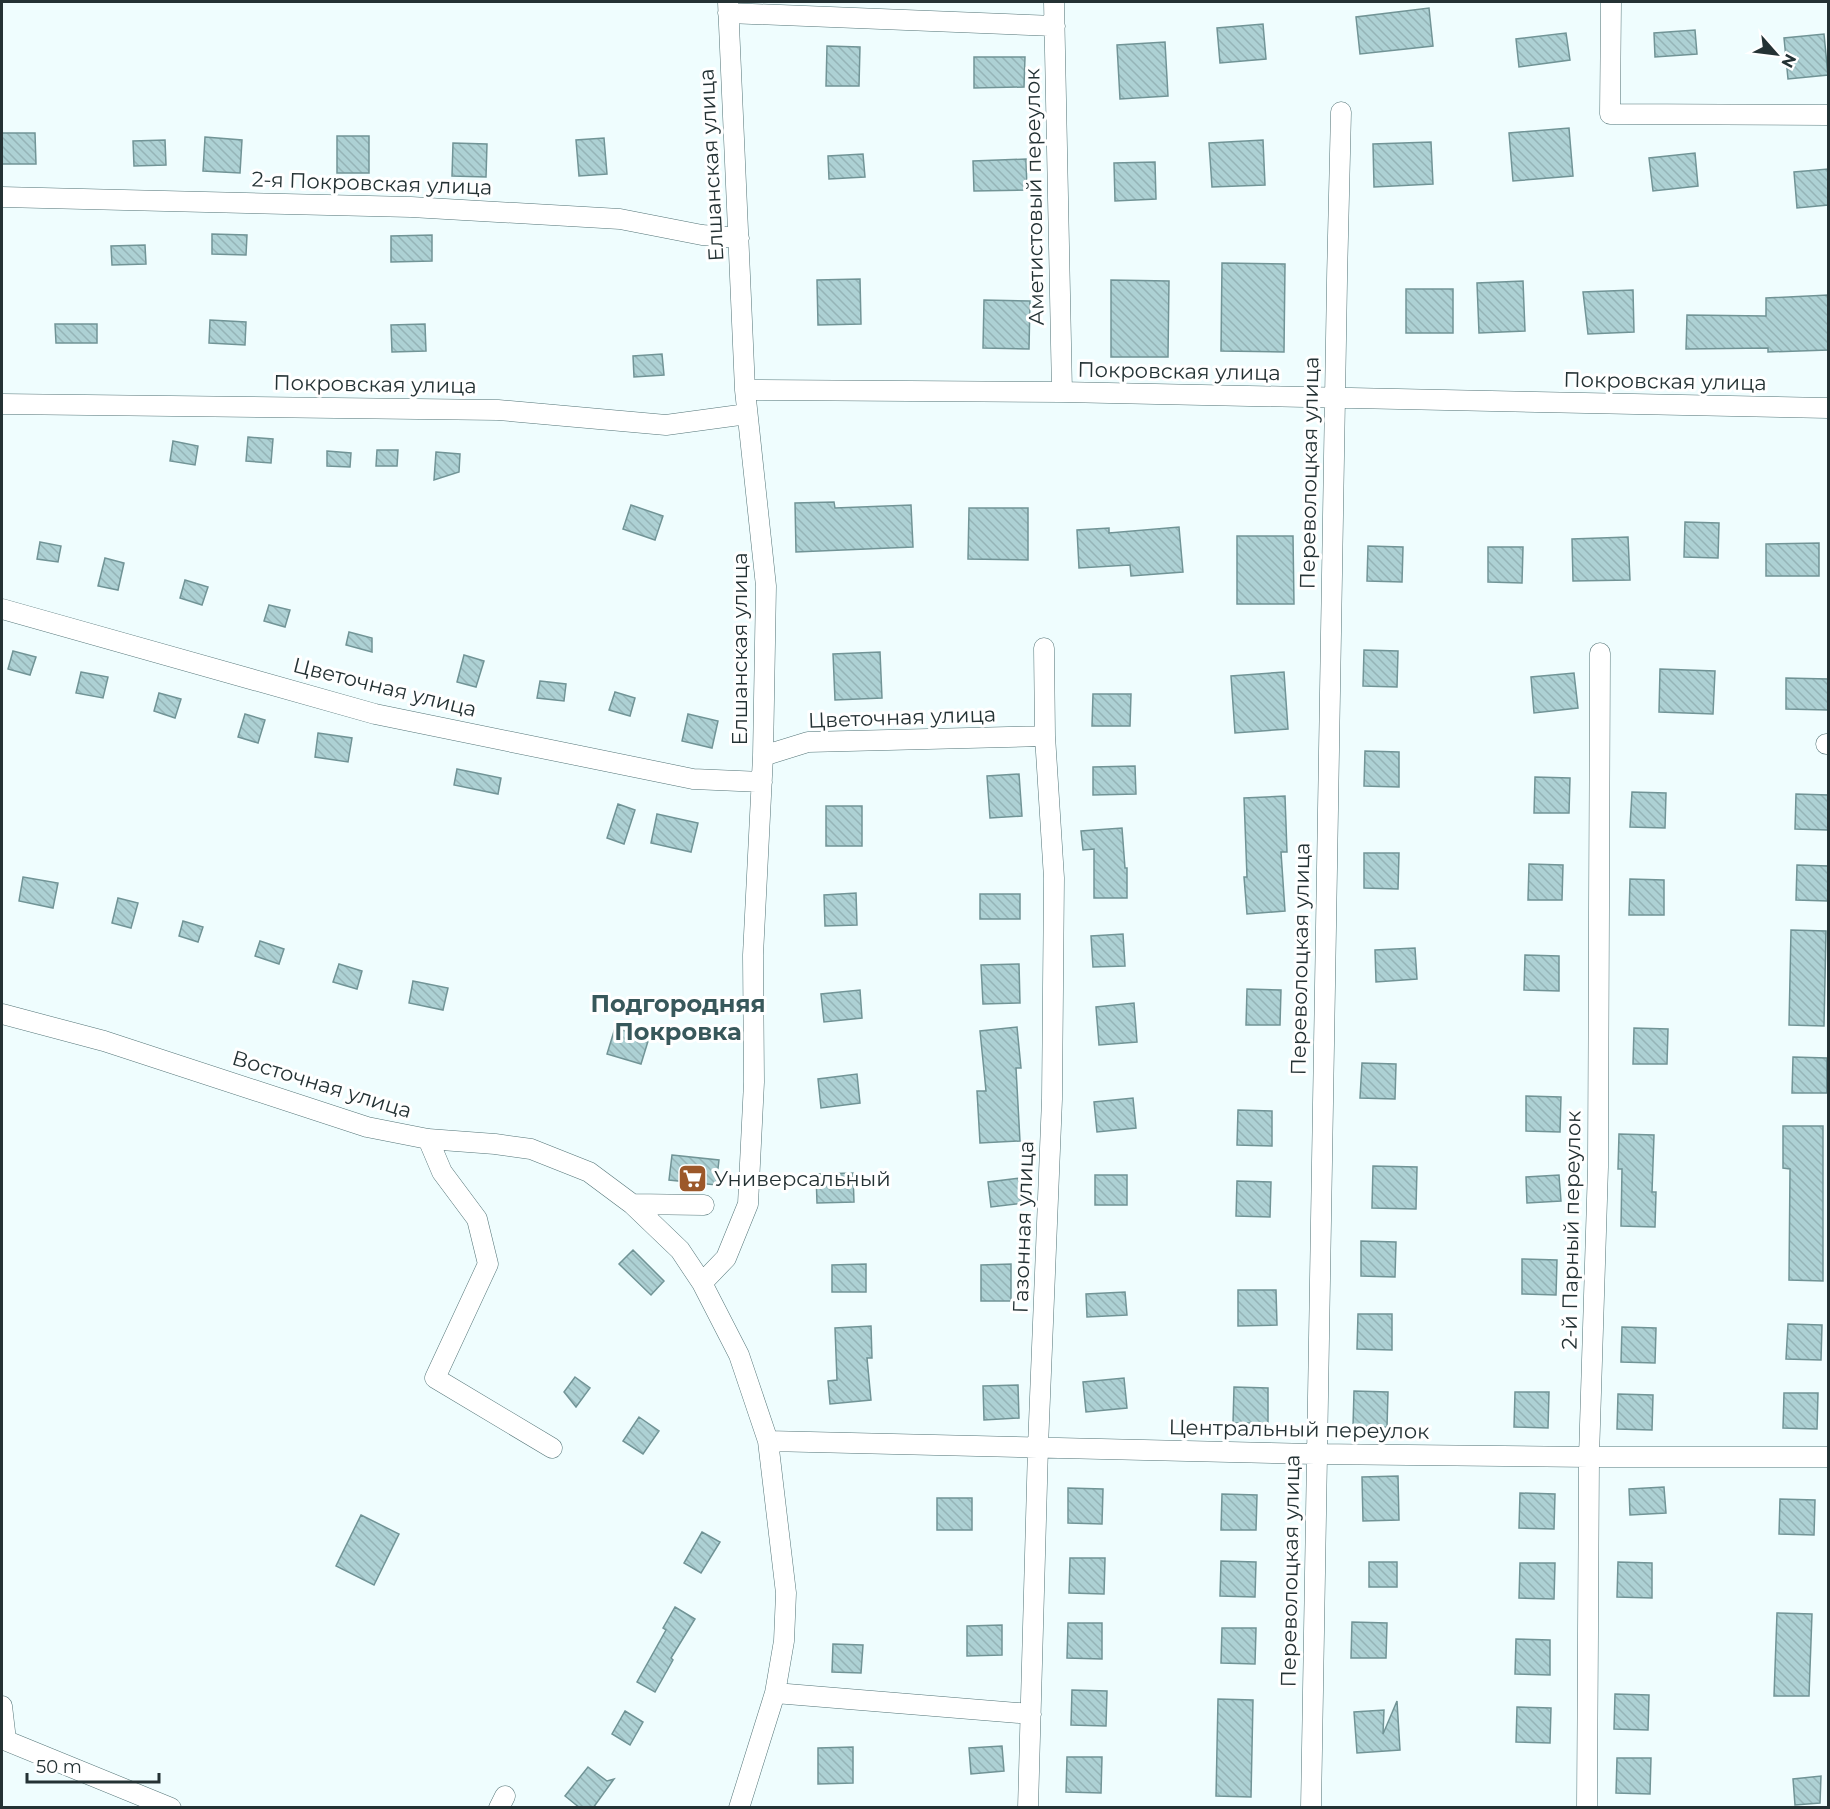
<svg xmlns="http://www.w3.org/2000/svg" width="1830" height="1809" font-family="Montserrat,sans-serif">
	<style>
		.building { fill: url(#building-back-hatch); stroke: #719496; stroke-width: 1.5 }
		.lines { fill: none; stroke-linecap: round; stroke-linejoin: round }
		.minor-casing { stroke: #537477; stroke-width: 21 }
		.minor { stroke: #fff; stroke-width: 20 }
		.labels { text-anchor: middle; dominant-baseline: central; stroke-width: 6; stroke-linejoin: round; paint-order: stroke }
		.street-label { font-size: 21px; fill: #243234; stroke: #fff }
		.poi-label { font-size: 21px; fill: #243234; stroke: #fff; text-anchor: start }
		.quarter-label { font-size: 24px; font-weight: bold; fill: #38585b; stroke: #fff }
	</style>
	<defs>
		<pattern id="building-back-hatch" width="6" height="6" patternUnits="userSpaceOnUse" patternTransform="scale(1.5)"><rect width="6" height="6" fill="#add1d4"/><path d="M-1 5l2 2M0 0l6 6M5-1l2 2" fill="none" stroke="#95b4b7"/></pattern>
	</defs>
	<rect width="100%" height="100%" fill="#effdfe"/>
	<path class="building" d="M1429,8L1433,46L1360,54L1356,17Z
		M1263,24L1266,59L1220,63L1217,28Z
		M1695,30L1697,54L1655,57L1654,33Z
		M1566,33L1570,60L1519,67L1516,39Z
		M1824,34L1828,75L1788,79L1784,38Z
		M1165,42L1168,96L1120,99L1117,45Z
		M827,46L860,47L859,86H826Z
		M974,57H1025L1024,87L974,88Z
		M1569,128L1573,176L1513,181L1509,133Z
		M2,133H35L36,164H2Z
		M337,136H369V173H337Z
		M205,137L242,140L240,173L203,171Z
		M604,138L607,174L579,176L576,140Z
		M165,140L166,165L134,166L133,141Z
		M1263,140L1265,185L1212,187L1209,143Z
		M1431,142L1433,184L1374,187L1373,144Z
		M453,143L487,144L486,177L452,176Z
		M1695,153L1698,186L1653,191L1649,158Z
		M863,154L865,177L829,179L828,156Z
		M1026,159L1027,190L974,191L973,161Z
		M1155,162L1156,199L1115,201L1114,163Z
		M1828,169V205L1797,208L1794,172Z
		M212,234L247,235L246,255L212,254Z
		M432,235V261L391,262V236Z
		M145,245L146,264L112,265L111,246Z
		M1222,263L1285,264L1284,352L1221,351Z
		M860,279L861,324L818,325L817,280Z
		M1111,280L1169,281L1168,357H1111Z
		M1523,281L1525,331L1479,333L1477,283Z
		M1406,289H1453V333H1406Z
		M1633,290L1634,332L1588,334L1583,292Z
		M1828,295V350L1768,352V348L1686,349L1687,315L1766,316V298Z
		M984,300L1030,301L1029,349L983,348Z
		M210,320L246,322L245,345L209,343Z
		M55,324H97V343H56Z
		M425,324L426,351L392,352L391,325Z
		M662,354L664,375L634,377L633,356Z
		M248,437L273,439L271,463L246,461Z
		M173,441L198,446L195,465L170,461Z
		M377,450H398L397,466H376Z
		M327,451L351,453L350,467L327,466Z
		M436,452L460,454L459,472L434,480Z
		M834,502L835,508L911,505L913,547L796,552L795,503Z
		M631,505L663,516L655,540L623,529Z
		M969,508H1028V560L968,559Z
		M1685,522L1719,523L1718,558L1684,557Z
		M1179,527L1183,572L1131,576L1130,565L1079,568L1077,530L1109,528V533Z
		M1237,536H1293L1294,604H1237Z
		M1628,537L1630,580L1573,581L1572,539Z
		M40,542L61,546L58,562L37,559Z
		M1819,543V576H1766V544Z
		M1368,546L1403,547L1402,582L1367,581Z
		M1488,547H1523L1522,583L1488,582Z
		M105,558L124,563L118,590L98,586Z
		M185,580L208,587L202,605L180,598Z
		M269,605L290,610L285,627L264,621Z
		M349,632L372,638V652L346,645Z
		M1364,650L1398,651L1397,687L1363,686Z
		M13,651L36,657L30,675L8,669Z
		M880,652L882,698L835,700L833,654Z
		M464,655L484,661L476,687L457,682Z
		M1660,669L1715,671L1713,714L1659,712Z
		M81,672L108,677L103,698L76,693Z
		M1284,672L1288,729L1235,733L1231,676Z
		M1574,673L1578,708L1534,713L1531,677Z
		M1786,678L1828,679V710L1786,709Z
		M540,681L566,684L564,701L537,698Z
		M615,692L635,698L630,716L609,710Z
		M159,693L181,699L175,718L154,711Z
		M1093,694H1131L1130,726H1092Z
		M245,714L265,720L258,743L238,737Z
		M688,714L718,721L712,748L682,741Z
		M318,733L352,738L348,762L315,757Z
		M1365,751L1399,752V787L1364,786Z
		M1135,766L1136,794L1093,795V767Z
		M457,769L501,778L498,794L454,785Z
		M1019,774L1022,816L990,818L987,776Z
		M1535,777L1570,778L1569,813H1534Z
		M1632,792L1666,793L1665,828L1630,827Z
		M1796,794L1828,795V830L1795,829Z
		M1285,796L1287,852H1281L1285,911L1247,914L1244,877H1247L1244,798Z
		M618,804L635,810L624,844L607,838Z
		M826,806H862V846H826Z
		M657,814L698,823L691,852L651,843Z
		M1122,828L1125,868H1127V898H1094V849L1083,850L1081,831Z
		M1364,853H1399L1398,889L1364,888Z
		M1529,864L1563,865L1562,900H1528Z
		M1797,865L1828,866V901L1796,900Z
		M23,877L58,883L53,908L19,901Z
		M1630,879L1664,880V915H1629Z
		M856,893L857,925L825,926L824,895Z
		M980,894H1020V919H980Z
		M118,898L138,903L131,928L112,923Z
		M183,921L203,927L198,942L179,936Z
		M1791,930L1826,931L1824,1026L1789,1025Z
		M1123,934L1125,966L1093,967L1091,936Z
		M260,941L284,949L279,964L255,956Z
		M1415,948L1417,979L1376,982L1375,950Z
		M1525,955L1559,956V991L1524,990Z
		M339,964L362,971L357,989L333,982Z
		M1019,964L1020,1003L983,1004L981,965Z
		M413,981L448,988L443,1010L409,1003Z
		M1247,989L1281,990L1280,1025H1246Z
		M860,990L862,1018L824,1022L821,994Z
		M1134,1003L1137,1042L1099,1045L1096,1007Z
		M1017,1027L1021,1068H1016L1020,1141L980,1143L977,1091H986L980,1031Z
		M615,1028L649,1038L641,1064L607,1054Z
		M1634,1028L1668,1029L1667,1064H1633Z
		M1793,1057L1827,1058V1093H1792Z
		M1362,1063L1396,1064L1395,1099L1360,1098Z
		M857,1074L860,1103L821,1108L818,1079Z
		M1526,1096L1561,1097L1560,1132L1526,1131Z
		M1133,1098L1136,1128L1097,1132L1094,1102Z
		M1238,1110L1272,1111V1146L1237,1145Z
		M1783,1126H1823V1281L1789,1280L1790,1169L1783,1168Z
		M1619,1134L1654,1135L1652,1192H1656L1655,1227L1621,1226L1622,1169H1618Z
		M672,1155L719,1160L716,1185L669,1180Z
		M1373,1166L1417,1167L1416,1209L1372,1208Z
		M853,1173L854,1202L817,1203L816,1174Z
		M1095,1175H1127V1205H1095Z
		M1559,1175L1561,1201L1527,1203L1526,1177Z
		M1021,1178L1024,1203L991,1207L988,1182Z
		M1237,1181L1271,1182L1270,1217L1236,1216Z
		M1361,1241L1396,1242L1395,1277L1361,1276Z
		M633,1250L664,1281L651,1295L619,1264Z
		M1522,1259L1557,1260L1556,1295L1522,1294Z
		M866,1264V1292H832V1265Z
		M1011,1264V1301H981V1265Z
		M1238,1290H1276L1277,1325L1238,1326Z
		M1125,1292L1127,1315L1087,1317L1086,1294Z
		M1358,1314H1392V1350L1357,1349Z
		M1788,1324L1822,1325L1821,1360L1786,1359Z
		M871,1326L872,1358H867L871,1400L830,1404L828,1381L837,1380L835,1328Z
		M1622,1327L1656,1328L1655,1363L1621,1362Z
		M575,1377L590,1388L576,1407L564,1392Z
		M1124,1378L1127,1408L1086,1412L1083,1382Z
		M1018,1385L1019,1418L984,1420L983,1386Z
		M1234,1387L1268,1388V1423H1233Z
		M1354,1391L1388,1392L1387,1427L1353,1426Z
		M1515,1392H1549L1548,1428L1514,1427Z
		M1784,1393H1818L1817,1429L1783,1428Z
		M1618,1394L1653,1395L1652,1430L1617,1429Z
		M639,1417L659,1431L643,1454L623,1441Z
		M1398,1476L1399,1520L1363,1521L1362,1477Z
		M1664,1487L1666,1513L1630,1515L1629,1489Z
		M1068,1488L1103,1489L1102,1524L1068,1523Z
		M1520,1493L1555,1494L1554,1529L1519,1528Z
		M1222,1494L1257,1495L1256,1530H1221Z
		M937,1498H972V1530H937Z
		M1780,1499L1815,1500L1814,1535L1779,1534Z
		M361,1515L399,1534L374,1585L336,1566Z
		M702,1532L720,1542L701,1573L684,1563Z
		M1070,1558H1105L1104,1594L1069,1593Z
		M1221,1561L1256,1562L1255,1597L1220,1596Z
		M1369,1562H1397V1587H1369Z
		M1618,1562L1652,1563V1598L1617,1597Z
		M1520,1563H1555L1554,1599L1519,1598Z
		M675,1607L695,1619L671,1658L673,1660L655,1692L637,1682L666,1630L663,1628Z
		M1777,1613L1812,1614L1809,1696H1774Z
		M1352,1622L1387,1623L1386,1658H1351Z
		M1068,1623H1102V1659L1067,1658Z
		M1002,1625V1655L967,1656V1626Z
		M1222,1628H1256L1255,1664L1221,1663Z
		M1516,1639L1550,1640V1675L1515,1674Z
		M833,1644L863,1645L861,1673L832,1672Z
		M1072,1690L1107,1691L1106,1726L1071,1725Z
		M1615,1694L1649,1695L1648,1730L1614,1729Z
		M1218,1699L1253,1700L1251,1797L1216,1796Z
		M1397,1701L1400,1750L1357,1753L1354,1712L1384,1710L1383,1734Z
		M1517,1707L1551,1708L1550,1743L1516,1742Z
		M625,1711L643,1722L630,1745L612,1734Z
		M1002,1746L1004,1771L971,1774L969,1748Z
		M853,1747V1783L818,1784V1748Z
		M1067,1757H1102L1101,1793L1066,1792Z
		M1617,1758H1651L1650,1794L1616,1793Z
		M588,1767L607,1781L614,1779L593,1808H580L565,1796Z
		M1821,1776L1820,1803L1795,1805L1793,1779Z"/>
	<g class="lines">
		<defs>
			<path id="minor" d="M1054,2L1062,392
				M1611,2L1610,114L1828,115
				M728,13L1055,26
				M2,197L411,207L620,219L702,235L739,238
				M745,390L1062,392L1828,408
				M2,404L498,410L666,425L747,414
				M2,609L375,714L693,779L762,782
				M1826,744H1828
				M763,756L808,742L1045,736
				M2,1014L104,1041L367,1127L428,1139L495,1144L531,1149L589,1172L632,1204L680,1250L702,1283L739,1355L768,1441L786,1593L784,1641L775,1693L739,1808
				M428,1139L442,1172L477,1219L488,1264L435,1378L552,1448
				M632,1204L704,1205
				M702,1283L726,1258L748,1204L754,1082L753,955L763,756L766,586L745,390L728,2
				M768,1441L1315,1454L1589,1457H1828
				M775,1693L1031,1714
				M2,1706L6,1740
				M2,1739L171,1808
				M499,1808L505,1796
				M1028,1808L1038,1447L1052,1099L1054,878L1045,736L1044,648
				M1311,1808C1317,1242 1327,677 1341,112
				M1587,1808L1589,1457L1598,1167L1600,653"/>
		</defs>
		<use href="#minor" class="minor-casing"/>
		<use href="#minor" class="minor"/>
	</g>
	<defs>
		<symbol id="supermarket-square" viewBox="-11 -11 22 22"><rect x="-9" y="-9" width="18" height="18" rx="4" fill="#9c582a" stroke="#fff"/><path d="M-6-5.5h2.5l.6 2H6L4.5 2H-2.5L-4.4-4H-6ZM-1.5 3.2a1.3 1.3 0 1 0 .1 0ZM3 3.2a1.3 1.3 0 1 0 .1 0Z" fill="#fff"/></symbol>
	</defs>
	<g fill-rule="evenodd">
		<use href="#supermarket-square" x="676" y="1162" width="33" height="33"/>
	</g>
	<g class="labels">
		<g class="street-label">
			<text transform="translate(711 165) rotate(-93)">Елшанская улица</text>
			<text transform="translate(372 183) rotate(2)">2-я Покровская улица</text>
			<text transform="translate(1034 197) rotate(-91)">Аметистовый переулок</text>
			<text transform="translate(1179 371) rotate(1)">Покровская улица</text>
			<text transform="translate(1665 381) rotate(1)">Покровская улица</text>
			<text transform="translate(375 384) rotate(1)">Покровская улица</text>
			<text transform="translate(1309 473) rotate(-89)">Переволоцкая улица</text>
			<text transform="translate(739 649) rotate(-90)">Елшанская улица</text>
			<text transform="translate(385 687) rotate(14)">Цветочная улица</text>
			<text transform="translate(902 717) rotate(-2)">Цветочная улица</text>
			<text transform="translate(1300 959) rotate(-89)">Переволоцкая улица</text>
			<text transform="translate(322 1084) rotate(17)">Восточная улица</text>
			<text transform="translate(1023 1227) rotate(-88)">Газонная улица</text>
			<text transform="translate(1571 1230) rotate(-89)">2-й Парный переулок</text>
			<text transform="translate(1299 1429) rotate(1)">Центральный переулок</text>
			<text transform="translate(1290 1571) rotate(-89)">Переволоцкая улица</text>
		</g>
		<g class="poi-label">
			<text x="714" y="1178">Универсальный</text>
		</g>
		<g class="quarter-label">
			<text x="678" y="1003">Подгородняя<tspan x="678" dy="28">Покровка</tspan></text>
		</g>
	</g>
	<rect width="1830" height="1809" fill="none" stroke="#243234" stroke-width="6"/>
	<g transform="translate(1776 54) rotate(118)" stroke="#ffffff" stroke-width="4.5" paint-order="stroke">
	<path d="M0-4.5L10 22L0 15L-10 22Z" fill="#243234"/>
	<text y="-9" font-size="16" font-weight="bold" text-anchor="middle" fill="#243234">N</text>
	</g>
	<path d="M27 1773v9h132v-9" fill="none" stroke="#243234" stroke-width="3"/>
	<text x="36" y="1773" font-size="18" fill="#243234" stroke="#ffffff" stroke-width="4.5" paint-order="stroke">50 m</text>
</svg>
